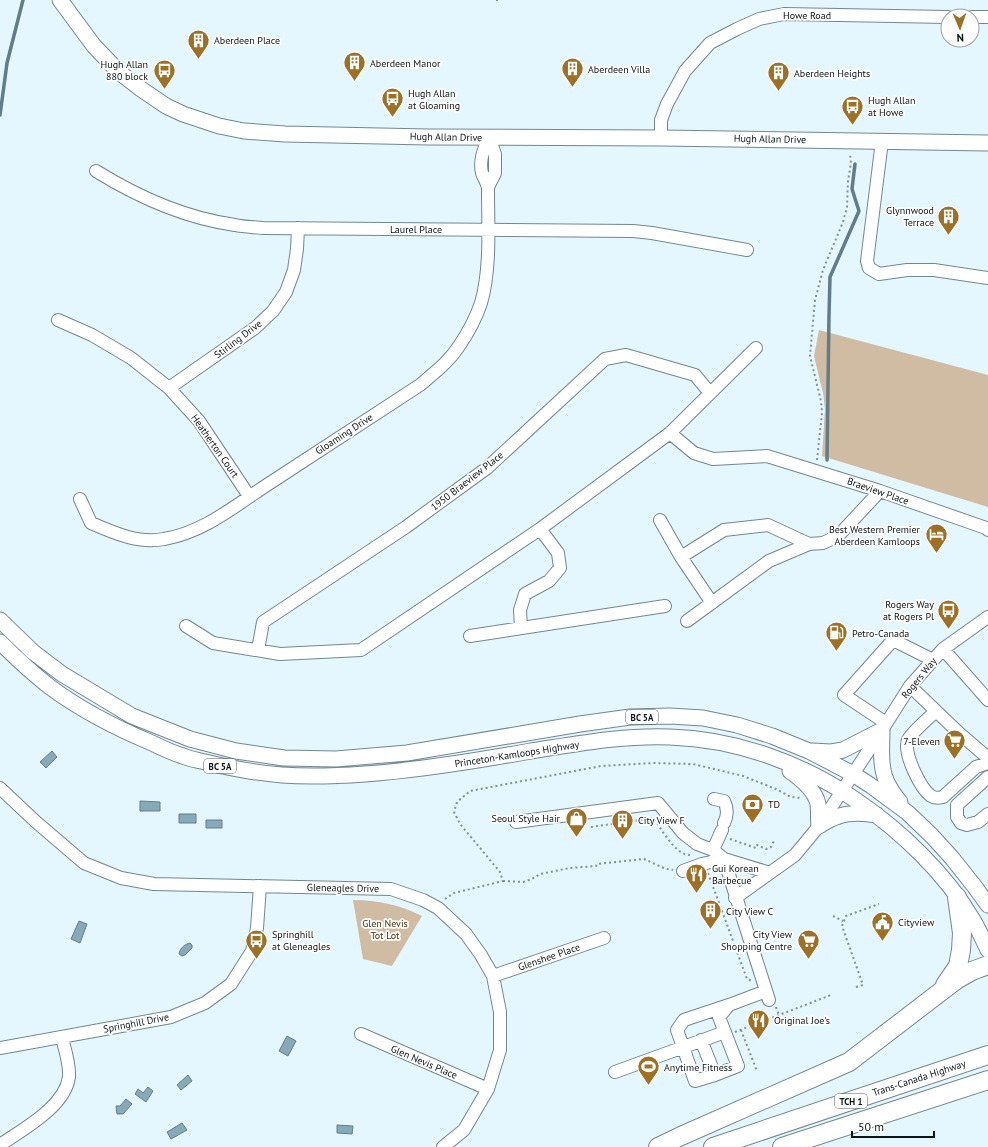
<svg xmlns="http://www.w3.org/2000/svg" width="988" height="1147" font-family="'PT Sans',sans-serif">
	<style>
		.green { fill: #cfbca3 }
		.water { fill: #87aab8; stroke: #627d88 }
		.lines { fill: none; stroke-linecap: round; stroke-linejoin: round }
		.stream { stroke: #627d88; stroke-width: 3.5 }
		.minor-casing { stroke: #718790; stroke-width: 14 }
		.major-casing { stroke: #718790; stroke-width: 17 }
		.highway-casing { stroke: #718790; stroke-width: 20 }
		.path { stroke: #819096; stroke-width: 2; stroke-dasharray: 2 3; stroke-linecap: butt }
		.minor { stroke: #fff; stroke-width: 12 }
		.major { stroke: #fff; stroke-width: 15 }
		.highway { stroke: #fff; stroke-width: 18 }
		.labels { text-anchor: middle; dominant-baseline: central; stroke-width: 3.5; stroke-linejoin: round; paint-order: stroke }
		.shield { fill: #fff; stroke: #545a5d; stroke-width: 1 }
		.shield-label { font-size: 9px; font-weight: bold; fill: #0b1417 }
		.street-label { font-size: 10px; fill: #0b1417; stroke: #fff }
		.poi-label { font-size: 10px; fill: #0b1417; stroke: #fff; text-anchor: start }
		.park-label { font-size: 10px; fill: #462f0c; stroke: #fff }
	</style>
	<rect width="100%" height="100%" fill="#e4f7ff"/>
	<path class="green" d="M819,330L988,375V507L822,456L825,409L823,393L814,356Z
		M353,900C378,900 400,905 422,916L392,966L363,959Z"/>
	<path class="water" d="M52,751L57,757L46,768L40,762Z
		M140,801L160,802V811H140Z
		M179,814H196V823H179Z
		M206,820H222V828H206Z
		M79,921L87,924L80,943L71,939Z
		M190,943L192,945V948L185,955L182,956L179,954C180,948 185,944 190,943Z
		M287,1036L296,1041L288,1056L279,1051Z
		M188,1075L192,1081L181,1090L177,1085Z
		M148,1087L153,1091L146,1102L135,1094L138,1089L143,1093Z
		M126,1099L132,1104L123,1114H117L116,1106H120Z
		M182,1123L187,1130L171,1139L167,1132Z
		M337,1125L353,1126L352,1134L337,1133Z"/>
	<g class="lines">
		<path class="stream" d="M0,115L7,63L23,0
			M827,460L829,315L830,277L859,211L852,189L855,164"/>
		<defs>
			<path id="minor" d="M972,17H988
				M661,138V120L667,104L685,71L710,43L737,29L759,19L784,14L948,17
				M882,141L867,261L869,268L879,274L907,270H934L988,278
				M96,171C138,197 185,218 235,225C244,227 254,227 263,228L633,231L652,233L747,250
				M488,187L495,173V154L489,137
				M58,320L92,335L131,358L169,388L199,421L249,496
				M169,388L255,328L273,311L286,292L294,270L297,249L298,228
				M670,433L694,453L713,459L767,456L880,491L986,528L988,530
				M80,499L91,523C114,533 139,544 164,539C206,532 238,503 273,481C322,449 371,417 420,385C434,373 449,362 459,346C468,333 476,318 481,303C491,269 488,225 488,190C488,183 484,179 482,173C479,160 484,149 489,137
				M660,520L681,557L712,603
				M681,557L724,530L768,525L809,544
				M687,621L769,561L809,544L823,543L838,536L880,491
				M186,626L213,643L280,654L361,650L540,529L670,433L756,348
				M521,628L520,610L525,594L549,581L560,568L558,553L540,529
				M470,636L665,606
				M943,649L988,700
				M258,650L263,622L406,527L487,468L605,359L626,355L695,375L710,393
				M910,686L959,733L988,758
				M936,711C930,717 911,733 908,740C903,753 920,788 931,796C934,798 939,798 943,797L976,767L988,763
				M886,723L844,695L893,640L933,660
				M988,777L957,805V817L961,823L967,825L978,822L988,814
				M0,788L35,821L84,863L121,878L154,884L391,889L423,900L438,908L466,934L481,955L493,976L500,1012V1050L488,1089L464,1130L443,1147
				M714,799L724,801C728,809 728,815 724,823
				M516,822L658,803L683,833L697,844L713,850L724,859L770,873
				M713,850L722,830
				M724,859L769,1000
				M683,871L702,864L724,859
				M735,898L795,855L819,826L882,730L910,686L943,649L988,617
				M493,976L604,938
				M361,1034L488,1089
				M701,1040L715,1075L738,1066L719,1017L729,1005L766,991
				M0,1048L171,1017L205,1003L231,984L252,951L257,928L260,886
				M615,1072L725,1032
				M715,1075L695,1081L677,1030L684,1020L729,1005
				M0,1145C23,1129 65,1107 69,1077C70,1064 65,1050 62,1038"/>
			<path id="major" d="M60,0L94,46L119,72L141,89L166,106L183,114L219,126L244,131L285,134L428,137L661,138L988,143
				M0,620L33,652L62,674L132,716L190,739L236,751L284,758L336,759L407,753L580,724L630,717L670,716L703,718L737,725L772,736L809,751L853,774L870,785L908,813L932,836L952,858L975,887L988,905
				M0,642C16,658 32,673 50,687C81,710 116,728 152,743C162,748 173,753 183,756C190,759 197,760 205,762C230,768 255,773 282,775C309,777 337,776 365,774C421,770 476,761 531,751C577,744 623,735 670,737C736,739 803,763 857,801C901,831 946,874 973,920C979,930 983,940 988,950
				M812,751L831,752L843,750L882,730C882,748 879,770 889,786C892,792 896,797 900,802
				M790,771C800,778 815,790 818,804C819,810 818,819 819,826C825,822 832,818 839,816C851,812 864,813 877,815"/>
			<path id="highway" d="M945,985L958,966L961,950L962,933L957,897
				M658,1147L681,1136L849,1062L956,980L972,971L988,965
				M713,1147L988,1055
				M782,1147L988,1080"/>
		</defs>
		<use href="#minor" class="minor-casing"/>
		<use href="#major" class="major-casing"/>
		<use href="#highway" class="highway-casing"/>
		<path class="path" d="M497,0V1
			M817,460L822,413L821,401L810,356L815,300L823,270L843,222L847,207L848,181L851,163L850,154
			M591,827L654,818C661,829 675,854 689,855L690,853
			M730,839L756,848L757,845L766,849L771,847L775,839
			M708,873L747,979L752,981
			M503,881L523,882L532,879L540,874L570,868L596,866L597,864L644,859L666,869L673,870
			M445,899L454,893L503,881L500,872L460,824L454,812L457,802L470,791L601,766L653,763L693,764L743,776L776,789L791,797L801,798
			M833,916L843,921
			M856,987L863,985L842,926L846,916L879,904
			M776,1007L779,1015
			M741,1030L757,1071
			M735,1032L831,995"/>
		<use href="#minor" class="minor"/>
		<use href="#major" class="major"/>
		<use href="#highway" class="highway"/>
	</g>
	<defs>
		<symbol id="building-pin" viewBox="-11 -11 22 30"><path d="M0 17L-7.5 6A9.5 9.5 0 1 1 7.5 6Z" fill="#9f6f22" stroke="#fff"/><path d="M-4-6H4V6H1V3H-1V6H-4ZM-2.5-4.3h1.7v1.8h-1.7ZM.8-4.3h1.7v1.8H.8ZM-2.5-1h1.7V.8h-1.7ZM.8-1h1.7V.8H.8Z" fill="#fff"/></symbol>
		<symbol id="bus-pin" viewBox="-11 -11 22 30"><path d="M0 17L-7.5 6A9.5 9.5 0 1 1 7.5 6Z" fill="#9f6f22" stroke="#fff"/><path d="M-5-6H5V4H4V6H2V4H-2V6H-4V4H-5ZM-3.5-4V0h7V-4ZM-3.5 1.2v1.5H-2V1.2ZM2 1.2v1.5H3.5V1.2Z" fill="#fff"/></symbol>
		<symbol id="hotel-pin" viewBox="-11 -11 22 30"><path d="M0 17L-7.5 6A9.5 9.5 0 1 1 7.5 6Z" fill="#9f6f22" stroke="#fff"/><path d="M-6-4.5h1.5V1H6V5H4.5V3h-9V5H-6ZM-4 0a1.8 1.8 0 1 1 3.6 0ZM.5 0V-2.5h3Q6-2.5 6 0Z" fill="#fff"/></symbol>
		<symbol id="fuel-pin" viewBox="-11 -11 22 30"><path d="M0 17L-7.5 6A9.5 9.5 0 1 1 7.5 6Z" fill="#9f6f22" stroke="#fff"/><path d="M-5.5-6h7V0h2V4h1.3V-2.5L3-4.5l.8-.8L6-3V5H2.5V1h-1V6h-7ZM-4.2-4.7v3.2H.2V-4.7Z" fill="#fff"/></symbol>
		<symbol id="supermarket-pin" viewBox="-11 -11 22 30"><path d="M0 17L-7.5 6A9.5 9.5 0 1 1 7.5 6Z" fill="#9f6f22" stroke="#fff"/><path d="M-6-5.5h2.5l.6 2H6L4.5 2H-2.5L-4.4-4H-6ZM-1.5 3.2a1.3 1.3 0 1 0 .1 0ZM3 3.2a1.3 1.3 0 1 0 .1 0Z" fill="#fff"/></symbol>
		<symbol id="bank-pin" viewBox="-11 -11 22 30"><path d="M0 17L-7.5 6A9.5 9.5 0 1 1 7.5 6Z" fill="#9f6f22" stroke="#fff"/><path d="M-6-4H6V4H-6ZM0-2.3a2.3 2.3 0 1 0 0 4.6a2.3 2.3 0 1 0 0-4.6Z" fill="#fff"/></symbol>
		<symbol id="shop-pin" viewBox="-11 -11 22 30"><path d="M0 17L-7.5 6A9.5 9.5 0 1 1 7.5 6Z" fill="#9f6f22" stroke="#fff"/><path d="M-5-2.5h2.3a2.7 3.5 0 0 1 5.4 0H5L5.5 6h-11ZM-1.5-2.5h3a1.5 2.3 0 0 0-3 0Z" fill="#fff"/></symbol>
		<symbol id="restaurant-pin" viewBox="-11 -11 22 30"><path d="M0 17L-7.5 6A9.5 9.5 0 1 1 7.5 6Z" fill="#9f6f22" stroke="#fff"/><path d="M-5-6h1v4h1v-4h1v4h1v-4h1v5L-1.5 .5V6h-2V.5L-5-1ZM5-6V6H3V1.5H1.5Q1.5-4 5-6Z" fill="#fff"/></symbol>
		<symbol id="civic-pin" viewBox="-11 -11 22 30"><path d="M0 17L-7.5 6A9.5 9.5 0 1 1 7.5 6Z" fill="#9f6f22" stroke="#fff"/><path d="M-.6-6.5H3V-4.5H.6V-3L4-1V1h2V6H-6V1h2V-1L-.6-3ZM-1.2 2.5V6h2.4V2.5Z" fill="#fff"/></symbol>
		<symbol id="stadium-pin" viewBox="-11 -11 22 30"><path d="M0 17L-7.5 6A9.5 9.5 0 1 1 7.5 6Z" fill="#9f6f22" stroke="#fff"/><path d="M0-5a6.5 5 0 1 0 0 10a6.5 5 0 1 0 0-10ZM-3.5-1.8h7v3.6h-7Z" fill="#fff"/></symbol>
	</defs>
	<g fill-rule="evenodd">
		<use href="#building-pin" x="186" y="28" width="25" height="34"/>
		<use href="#building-pin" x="342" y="50" width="25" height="34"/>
		<use href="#building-pin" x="560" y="56" width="25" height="34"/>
		<use href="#bus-pin" x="152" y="58" width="25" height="34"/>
		<use href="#building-pin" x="766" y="60" width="25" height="34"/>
		<use href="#bus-pin" x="380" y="86" width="25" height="34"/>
		<use href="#bus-pin" x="840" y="94" width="25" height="34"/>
		<use href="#building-pin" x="936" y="204" width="25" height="34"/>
		<use href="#hotel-pin" x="924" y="522" width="25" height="34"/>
		<use href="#bus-pin" x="936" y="598" width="25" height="34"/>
		<use href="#fuel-pin" x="824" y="620" width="25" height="34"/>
		<use href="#supermarket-pin" x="942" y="728" width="25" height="34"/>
		<use href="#bank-pin" x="740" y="792" width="25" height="34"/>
		<use href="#shop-pin" x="564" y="806" width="25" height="34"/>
		<use href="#building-pin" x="610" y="808" width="25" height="34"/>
		<use href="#restaurant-pin" x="684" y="862" width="25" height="34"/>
		<use href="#building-pin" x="698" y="898" width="25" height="34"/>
		<use href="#civic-pin" x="870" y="910" width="25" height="34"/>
		<use href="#bus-pin" x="244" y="928" width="25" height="34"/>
		<use href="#supermarket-pin" x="796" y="928" width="25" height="34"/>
		<use href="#restaurant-pin" x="746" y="1008" width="25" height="34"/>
		<use href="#stadium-pin" x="636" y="1054" width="25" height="34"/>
	</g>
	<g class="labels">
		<g class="shield">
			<rect x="626" y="710" width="32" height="14" rx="3"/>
			<rect x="204" y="759" width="32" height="14" rx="3"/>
			<rect x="835" y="1094" width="32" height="14" rx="3"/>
		</g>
		<g class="shield-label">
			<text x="642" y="717">BC 5A</text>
			<text x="220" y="766">BC 5A</text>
			<text x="851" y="1101">TCH 1</text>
		</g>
		<g class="street-label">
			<text x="807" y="15">Howe Road</text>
			<text transform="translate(446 137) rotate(1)">Hugh Allan Drive</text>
			<text transform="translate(770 139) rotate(1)">Hugh Allan Drive</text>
			<text x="416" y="229">Laurel Place</text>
			<text transform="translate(238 339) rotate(-37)">Stirling Drive</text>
			<text transform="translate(344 434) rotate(-33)">Gloaming Drive</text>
			<text transform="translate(215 446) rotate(55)">Heatherton Court</text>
			<text transform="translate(467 481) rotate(-38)">1950 Braeview Place</text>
			<text transform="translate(878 491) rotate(19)">Braeview Place</text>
			<text transform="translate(919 678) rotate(-51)">Rogers Way</text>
			<text transform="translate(517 754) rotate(-9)">Princeton-Kamloops Highway</text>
			<text transform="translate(343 888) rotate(1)">Gleneagles Drive</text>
			<text transform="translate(549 957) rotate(-19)">Glenshee Place</text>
			<text transform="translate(136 1023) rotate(-11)">Springhill Drive</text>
			<text transform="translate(424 1062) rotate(23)">Glen Nevis Place</text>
			<text transform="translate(919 1078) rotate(-18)">Trans-Canada Highway</text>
		</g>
		<g class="poi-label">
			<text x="214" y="40">Aberdeen Place</text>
			<text x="370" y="63">Aberdeen Manor</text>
			<text x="148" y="64" text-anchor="end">Hugh Allan<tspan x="148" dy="12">880 block</tspan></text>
			<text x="588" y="69">Aberdeen Villa</text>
			<text x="794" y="73">Aberdeen Heights</text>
			<text x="408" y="93">Hugh Allan<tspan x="408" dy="12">at Gloaming</tspan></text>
			<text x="868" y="100">Hugh Allan<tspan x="868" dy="12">at Howe</tspan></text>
			<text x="934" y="210" text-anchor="end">Glynnwood<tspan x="934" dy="12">Terrace</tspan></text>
			<text x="920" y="529" text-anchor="end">Best Western Premier<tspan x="920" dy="12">Aberdeen Kamloops</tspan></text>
			<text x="934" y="604" text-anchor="end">Rogers Way<tspan x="934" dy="12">at Rogers Pl</tspan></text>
			<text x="852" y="633">Petro-Canada</text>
			<text x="940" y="741" text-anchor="end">7-Eleven</text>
			<text x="768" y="804">TD</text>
			<text x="560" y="818" text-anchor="end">Seoul Style Hair</text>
			<text x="638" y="820">City View F</text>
			<text x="712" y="868">Gui Korean<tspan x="712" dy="12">Barbecue</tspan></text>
			<text x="726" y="911">City View C</text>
			<text x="898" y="922">Cityview</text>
			<text x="272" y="934">Springhill<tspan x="272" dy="12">at Gleneagles</tspan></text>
			<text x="792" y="934" text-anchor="end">City View<tspan x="792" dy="12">Shopping Centre</tspan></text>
			<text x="774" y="1020">Original Joe's</text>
			<text x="664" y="1067">Anytime Fitness</text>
		</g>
		<g class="park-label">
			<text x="385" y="923">Glen Nevis<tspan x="385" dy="12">Tot Lot</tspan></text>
		</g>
	</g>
	<g transform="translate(960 28) rotate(178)"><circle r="19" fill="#ffffff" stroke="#9da1a2"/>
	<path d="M0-3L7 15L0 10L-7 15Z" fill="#9f6f22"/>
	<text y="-6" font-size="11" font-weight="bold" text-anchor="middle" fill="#0b1417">N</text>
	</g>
	<path d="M852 1131v6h82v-6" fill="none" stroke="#0b1417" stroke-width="2"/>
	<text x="858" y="1131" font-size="12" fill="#0b1417" stroke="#ffffff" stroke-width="3" paint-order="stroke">50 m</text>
</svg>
